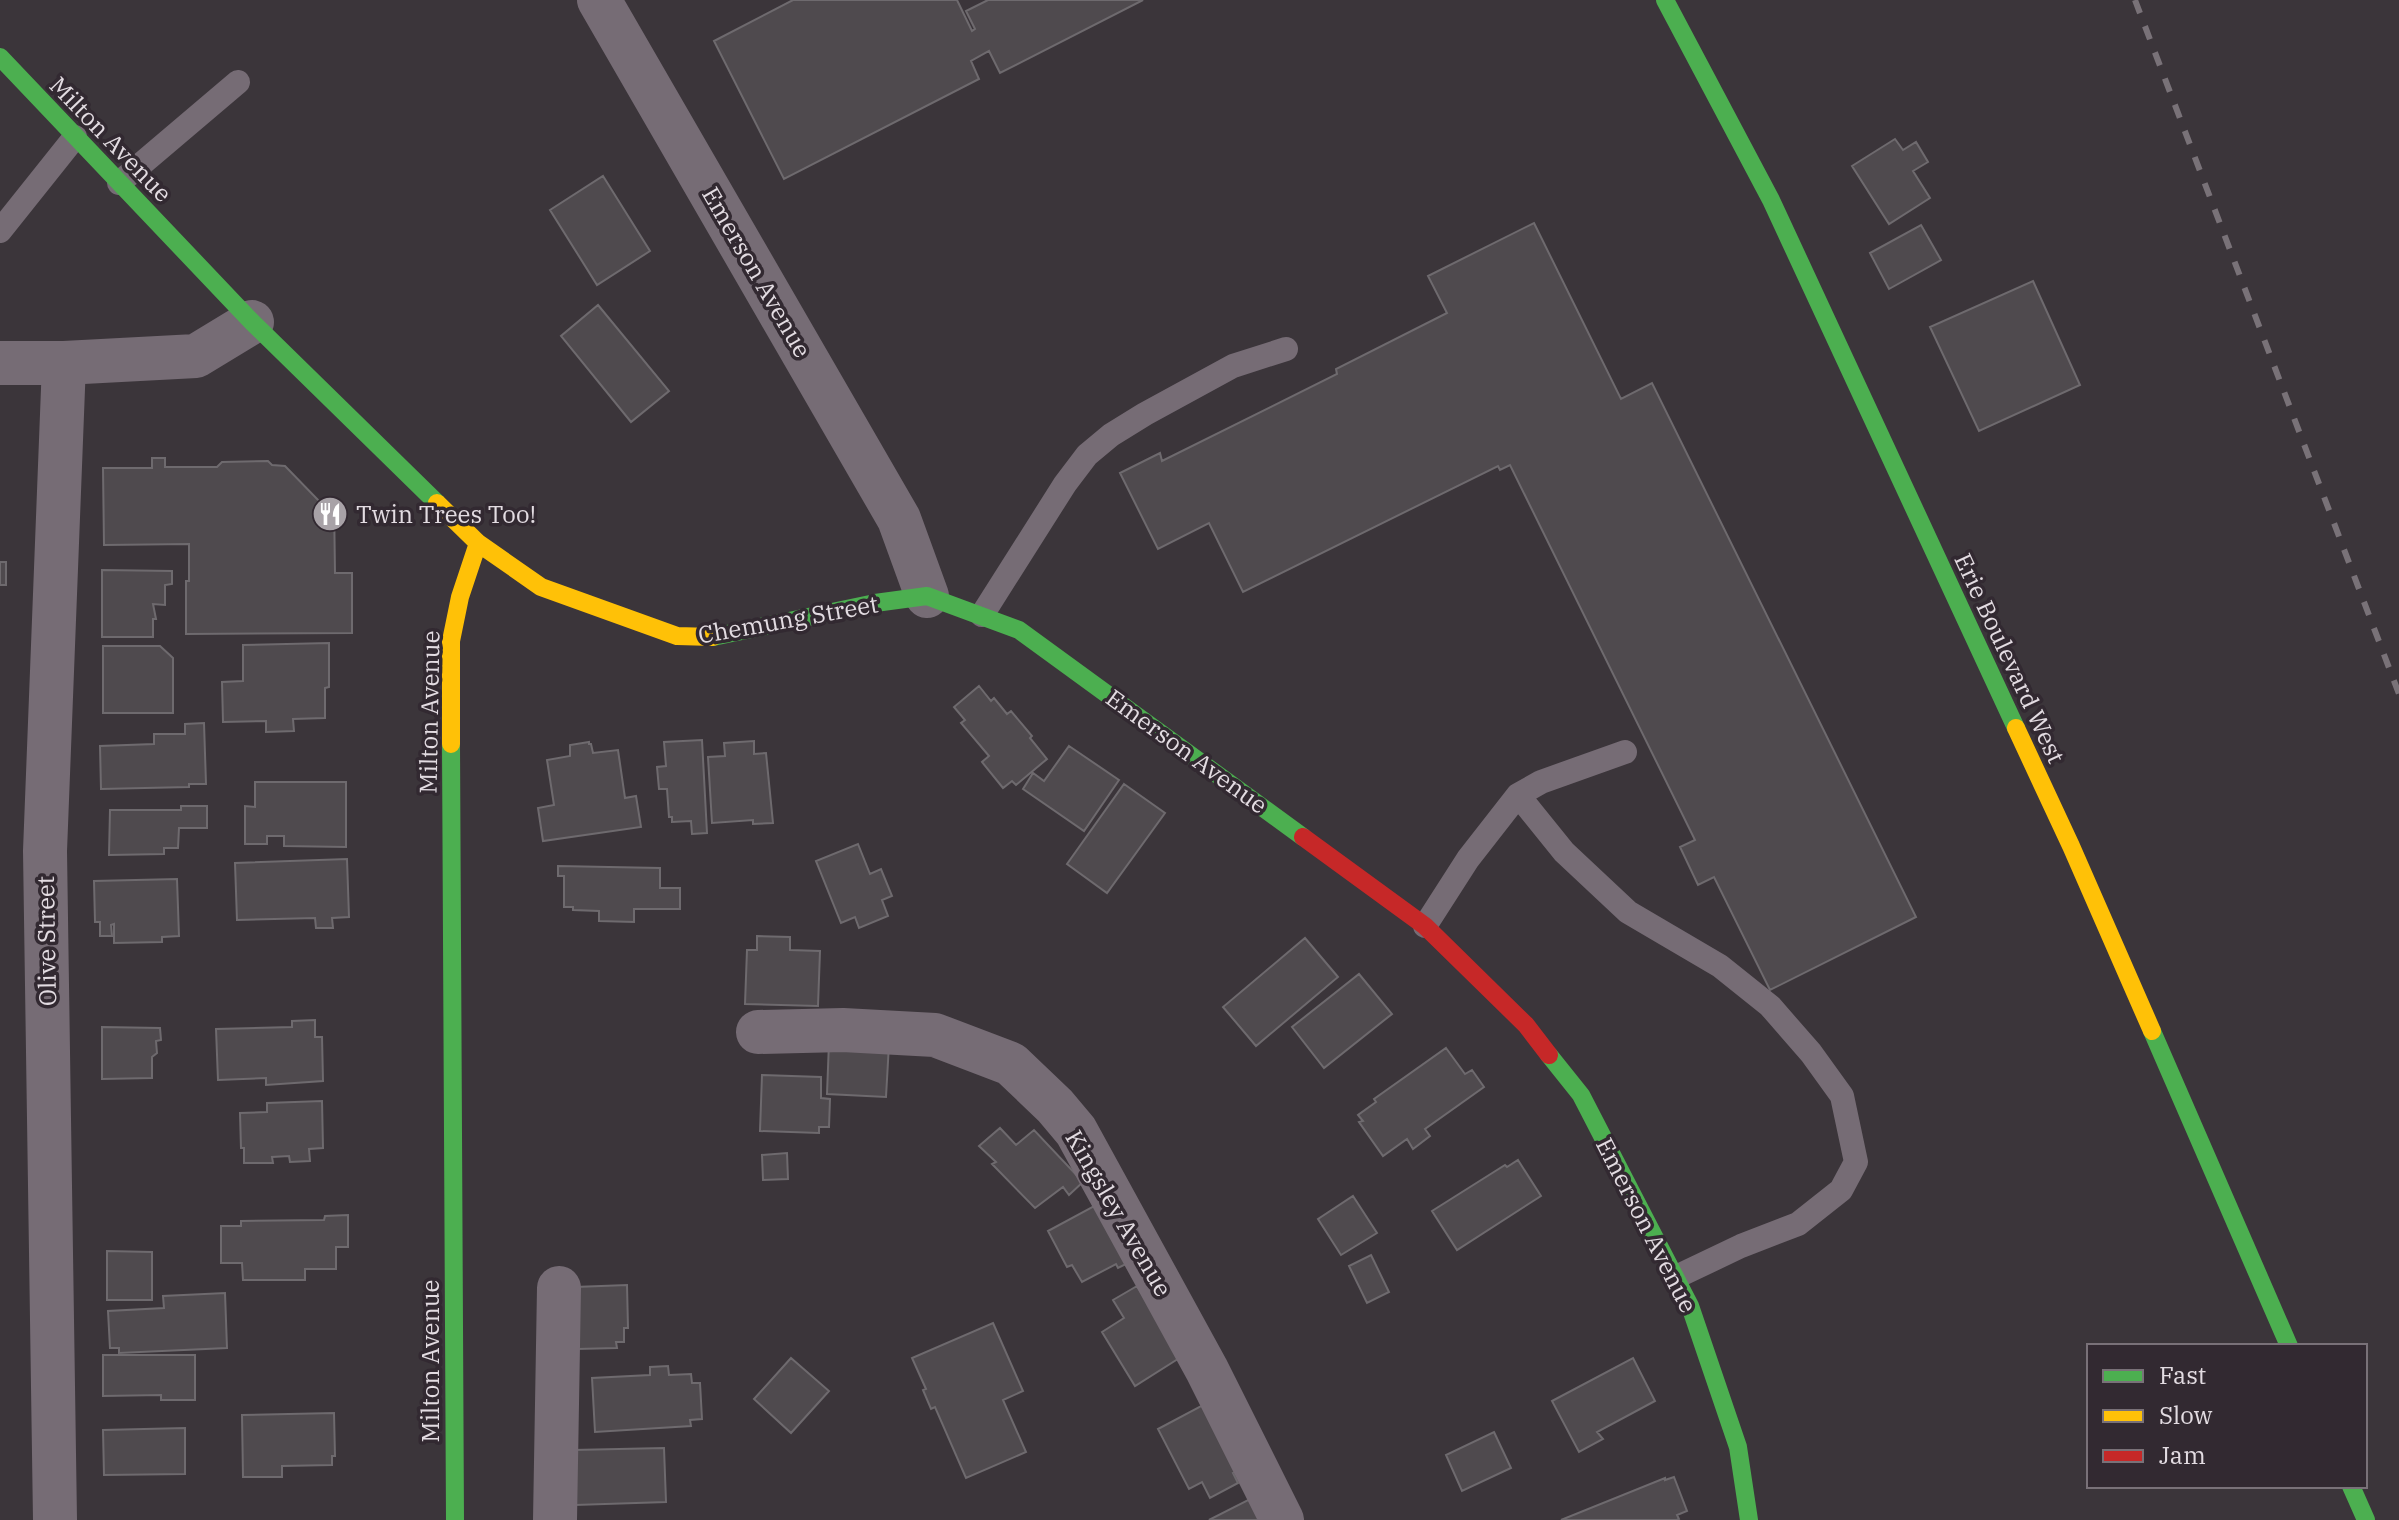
<svg xmlns="http://www.w3.org/2000/svg" width="2399" height="1520" font-family="'IBM Plex Serif',serif">
	<style>
		.building { fill: #4f4a4e; stroke: #6e6a6e; stroke-width: 2 }
		.lines { fill: none; stroke-linecap: round; stroke-linejoin: round }
		.lane { stroke: #766c75; stroke-width: 24 }
		.street { stroke: #766c75; stroke-width: 44 }
		.fast { stroke: #4caf50; stroke-width: 18 }
		.slow { stroke: #ffc107; stroke-width: 18 }
		.jam { stroke: #c62828; stroke-width: 18 }
		.rail { stroke: #797278; stroke-width: 6; stroke-dasharray: 14 14; stroke-linecap: butt }
		.labels { text-anchor: middle; dominant-baseline: central; stroke-width: 7; stroke-linejoin: round; paint-order: stroke }
		.street-label { font-size: 24px; fill: #e3dce2; stroke: #322931 }
		.poi-label { font-size: 24px; fill: #e3dce2; stroke: #322931; text-anchor: start }
	</style>
	<rect width="100%" height="100%" fill="#3b353a"/>
	<path class="building" d="M793,0H957L972,31L975,29L966,11L988,0H1143L1000,73L989,51L971,61L979,79L784,179L714,41Z
		M1895,139L1903,150L1916,142L1928,162L1913,171L1930,198L1889,224L1852,166Z
		M603,176L650,251L597,285L550,210Z
		M1534,223L1621,399L1652,383L1916,917L1770,990L1714,877L1698,885L1680,847L1695,840L1510,465L1500,470L1498,466L1243,592L1209,523L1158,549L1120,473L1160,453L1162,461L1337,374L1336,369L1447,313L1428,276Z
		M1921,225L1941,260L1889,289L1870,253Z
		M2033,281L2080,385L1979,431L1930,327Z
		M598,305L669,391L631,422L561,336Z
		M152,458H165V467H217L222,462L268,461L272,465L285,466L320,502H334L335,573H352V633L186,634V581H189V544L104,545L103,468H152Z
		M0,562H6V585H0Z
		M102,570L172,571V584L165,585V605L153,604L156,619H153V637H102Z
		M329,643V687L325,688V718L293,719L294,731L266,732V721L223,722L222,682L243,681V645Z
		M103,646H160L173,658V713H103Z
		M979,686L991,701L994,698L1007,714L1011,711L1032,736L1030,738L1047,759L1016,785L1012,781L1003,788L982,762L989,756L961,723L965,720L954,707Z
		M204,723L206,784H189V787L101,789L100,746L154,744V734H185V724Z
		M702,740L707,833L692,834L691,821L672,822V817H669L667,789H659L657,767L666,766L664,742Z
		M754,741V754L766,753L773,823L753,824V820L712,823L708,757L725,756L724,743Z
		M589,742V744H591L593,753L618,750L625,798L636,796L641,827L543,841L538,808L554,805L547,760L570,756V745Z
		M1069,746L1119,780L1084,831L1023,789L1033,773L1044,781Z
		M255,782H346V847L284,846V836H267V844H245V806L255,807Z
		M1124,784L1165,813L1107,893L1067,864Z
		M181,806H207V828H179L178,848H164V854L109,855L110,810H181Z
		M858,844L870,874L881,869L892,896L882,900L888,916L859,928L855,917L841,923L816,861Z
		M347,859L349,917L332,918L333,928H316L315,918L237,920L235,863Z
		M558,866L660,868V888H680V909H634V922L599,921V911L573,910V907H564V876H558Z
		M177,879L179,936L162,937V942L114,943V924L111,925L112,936H100V922H95L94,881Z
		M757,936L790,937V950L820,951L818,1006L745,1004L747,950H757Z
		M1305,938L1338,977L1256,1046L1223,1007Z
		M1359,974L1392,1014L1324,1068L1292,1027Z
		M315,1020V1037H322L323,1081L266,1085V1078L218,1080L216,1029L292,1027V1021Z
		M102,1027L160,1028L161,1040L156,1041L157,1053L152,1057V1078L102,1079Z
		M829,1042L889,1044L886,1097L827,1094Z
		M1446,1048L1465,1074L1472,1070L1484,1087L1425,1129L1430,1136L1413,1149L1407,1139L1383,1156L1359,1122L1363,1121L1358,1115L1376,1102L1374,1099Z
		M762,1075L821,1077V1098L830,1099L829,1127H819V1133L760,1131Z
		M322,1101L323,1148L309,1149L310,1161L290,1162L289,1156L272,1157L273,1163H244V1148H241L240,1113L267,1112V1103Z
		M1000,1128L1016,1145L1034,1130L1083,1182L1069,1195L1063,1187L1035,1208L992,1164L996,1162L979,1146Z
		M787,1153L788,1179L763,1180L762,1155Z
		M1518,1160L1541,1196L1457,1250L1432,1211L1505,1165L1507,1167Z
		M1353,1196L1377,1233L1341,1255L1318,1219Z
		M1096,1205L1126,1264L1118,1268L1116,1264L1082,1282L1072,1265L1067,1267L1048,1231Z
		M348,1215V1247H336V1269H305V1280H243L242,1263H221V1226H241V1221L324,1220L325,1216Z
		M107,1251L152,1252V1300H107Z
		M1371,1255L1389,1292L1367,1303L1349,1266Z
		M627,1285L628,1328H624V1342H616L617,1348L577,1349L575,1287Z
		M1137,1286L1181,1357L1135,1386L1102,1332L1124,1318L1113,1300Z
		M225,1293L227,1348L119,1353V1348H110L108,1311L164,1308L163,1296Z
		M993,1323L1023,1391L1003,1400L1026,1452L966,1478L935,1407L931,1409L923,1390L926,1389L912,1358Z
		M103,1355H195V1400H161V1395L103,1396Z
		M791,1358L829,1391L791,1433L754,1399Z
		M1633,1358L1655,1401L1597,1432L1603,1439L1579,1452L1552,1401Z
		M668,1366L669,1375L691,1374L692,1383H700L702,1419L690,1420L691,1426L595,1432L592,1378L650,1375V1367Z
		M1203,1405L1238,1471L1233,1473L1238,1483L1210,1498L1202,1482L1189,1489L1158,1429Z
		M334,1413L335,1456H332V1465L282,1466V1477H243L242,1415Z
		M185,1428V1474L104,1475L103,1430Z
		M1494,1432L1511,1468L1462,1491L1446,1455Z
		M664,1448L666,1502L575,1505L573,1450Z
		M1674,1477L1687,1511L1677,1515L1679,1519L1677,1520H1561L1665,1478V1480Z
		M1254,1497L1265,1520H1209Z"/>
	<g class="lines">
		<path class="lane" d="M119,183L238,82
			M0,231L75,137
			M982,615L1065,484L1087,455L1111,435L1145,414L1233,366L1286,349
			M1518,795L1564,852L1628,912L1720,966L1770,1006L1811,1053L1842,1096L1856,1162L1841,1190L1798,1224L1741,1246L1676,1277
			M1425,926L1468,859L1518,795L1541,782L1625,752"/>
		<path class="street" d="M599,0L899,519L927,596
			M0,363H64L196,356L252,322
			M758,1032L843,1030L935,1035L1011,1064L1055,1106L1076,1131L1207,1370L1282,1520
			M55,1520L45,851L64,363
			M555,1520L559,1288"/>
		<path class="fast" d="M1665,0L1771,200L2016,728
			M0,57L252,322L437,503
			M713,637L875,603L927,596L1019,630L1303,837
			M451,744L455,1520
			M2152,1031L2289,1346
			M1549,1055L1581,1095L1690,1306L1738,1447L1749,1520
			M2351,1486L2366,1520"/>
		<path class="slow" d="M437,503L478,543L541,587L677,636L713,637
			M2016,728L2071,846L2152,1031
			M451,744V641L460,597L478,543"/>
		<path class="jam" d="M1303,837L1425,926L1526,1025L1549,1055"/>
		<path class="rail" d="M2135,0L2399,694"/>
	</g>
	<defs>
		<symbol id="restaurant-disc" viewBox="-11 -11 22 22"><circle r="9.5" fill="#a8a2a7" stroke="#322931"/><path d="M-5-6h1v4h1v-4h1v4h1v-4h1v5L-1.5 .5V6h-2V.5L-5-1ZM5-6V6H3V1.5H1.5Q1.5-4 5-6Z" fill="#fff"/></symbol>
	</defs>
	<g fill-rule="evenodd">
		<use href="#restaurant-disc" x="310" y="494" width="40" height="40"/>
	</g>
	<g class="labels">
		<g class="street-label">
			<text transform="translate(111 139) rotate(46)">Milton Avenue</text>
			<text transform="translate(757 272) rotate(60)">Emerson Avenue</text>
			<text transform="translate(788 619) rotate(-10)">Chemung Street</text>
			<text transform="translate(2010 658) rotate(65)">Erie Boulevard West</text>
			<text transform="translate(429 712) rotate(-89)">Milton Avenue</text>
			<text transform="translate(1187 751) rotate(36)">Emerson Avenue</text>
			<text transform="translate(46 941) rotate(-91)">Olive Street</text>
			<text transform="translate(1119 1213) rotate(60)">Kingsley Avenue</text>
			<text transform="translate(1647 1225) rotate(63)">Emerson Avenue</text>
			<text transform="translate(430 1361) rotate(-90)">Milton Avenue</text>
		</g>
		<g class="poi-label">
			<text x="356" y="514">Twin Trees Too!</text>
		</g>
	</g>
	<rect x="2087" y="1344" width="280" height="144" fill="#322931" stroke="#797178" stroke-width="2"/>
	<rect x="2103" y="1370" width="40" height="12" fill="#4caf50" stroke="#797178" stroke-width="2"/>
	<text x="2159" y="1384" font-size="24" fill="#e3dce2">Fast</text>
	<rect x="2103" y="1410" width="40" height="12" fill="#ffc107" stroke="#797178" stroke-width="2"/>
	<text x="2159" y="1424" font-size="24" fill="#e3dce2">Slow</text>
	<rect x="2103" y="1450" width="40" height="12" fill="#c62828" stroke="#797178" stroke-width="2"/>
	<text x="2159" y="1464" font-size="24" fill="#e3dce2">Jam</text>
</svg>
